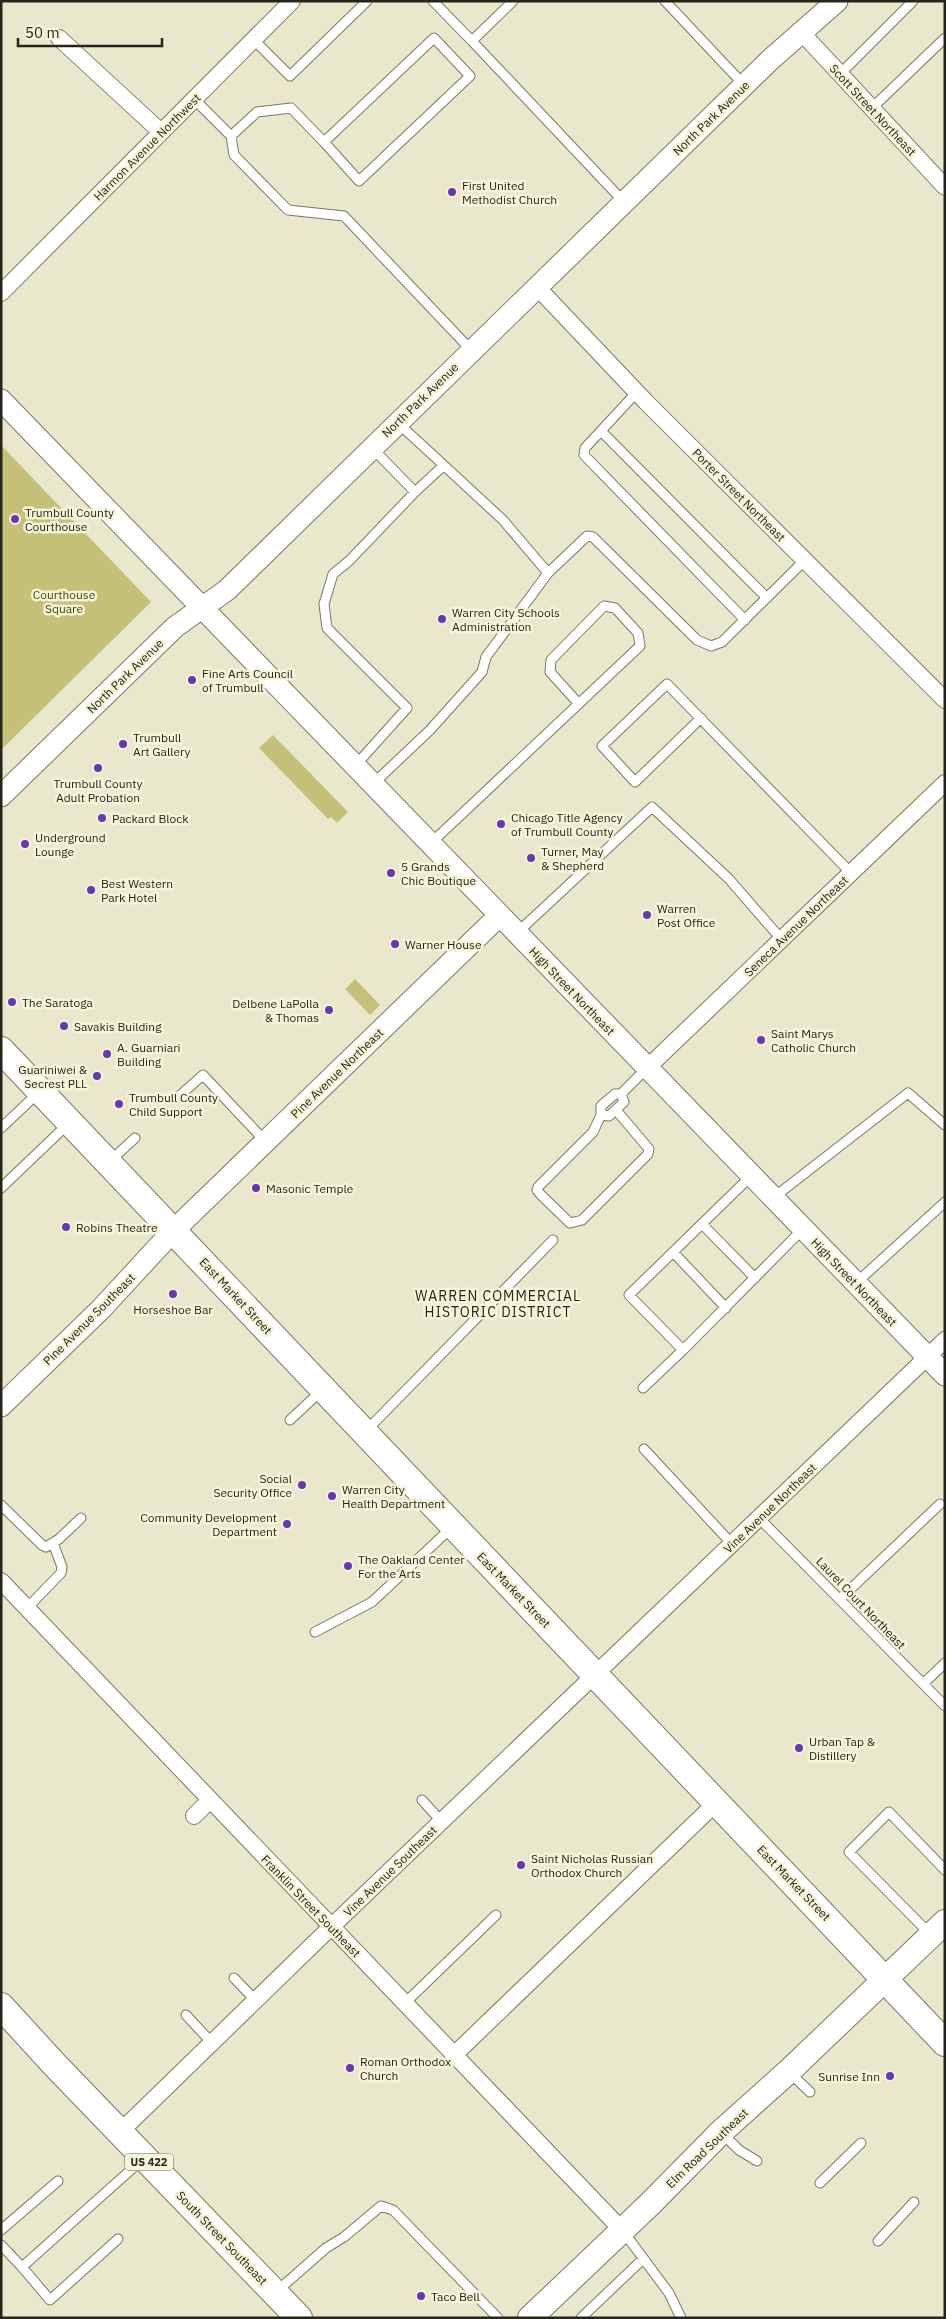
<svg xmlns="http://www.w3.org/2000/svg" width="946" height="2319" font-family="'IBM Plex Sans',sans-serif">
	<style>
		.green { fill: #c5c178 }
		.lines { fill: none; stroke-linecap: round; stroke-linejoin: round }
		.service-casing { stroke: #7a795f; stroke-width: 11 }
		.minor-casing { stroke: #7a795f; stroke-width: 18 }
		.tertiary-casing { stroke: #7a795f; stroke-width: 23 }
		.secondary-casing { stroke: #7a795f; stroke-width: 26 }
		.primary-casing { stroke: #7a795f; stroke-width: 28 }
		.service { stroke: #fff; stroke-width: 9 }
		.minor { stroke: #fff; stroke-width: 16 }
		.tertiary { stroke: #fff; stroke-width: 21 }
		.secondary { stroke: #fff; stroke-width: 24 }
		.primary { stroke: #fff; stroke-width: 26 }
		.poi-dot { fill: #6739b1; stroke: #f6f5d9; stroke-width: 2 }
		.labels { text-anchor: middle; dominant-baseline: central; stroke-width: 5; stroke-linejoin: round; paint-order: stroke }
		.shield { fill: #f6f5d9; stroke: #646353; stroke-width: 1 }
		.shield-label { font-size: 11px; font-weight: bold; fill: #25251a }
		.street-label { font-size: 12px; fill: #25251a; stroke: #f6f5d9 }
		.poi-label { font-size: 12px; fill: #25251a; stroke: #f6f5d9; text-anchor: start }
		.park-label { font-size: 12px; fill: #494608; stroke: #f6f5d9 }
		.neighbourhood-label { font-size: 14px; letter-spacing: 1px; fill: #25251a; stroke: #f6f5d9 }
	</style>
	<rect width="100%" height="100%" fill="#e9e8cc"/>
	<path class="green" d="M1,445L151,602L1,750Z
		M273,735L348,812L337,823L331,817L328,819L259,748Z
		M355,979L380,1005L370,1015L345,989Z"/>
	<g class="lines">
		<defs>
			<path id="service" d="M433,1L472,41L513,1
				M665,1L744,85
				M254,40L290,76L367,1
				M472,41L624,202
				M840,74L913,1
				M194,99L231,136L234,155L288,210L344,216L471,350
				M872,108L945,38
				M231,136L257,112L291,108L324,142L434,38L470,76L359,181L324,142
				M637,392L585,448L584,455L745,620
				M398,423L503,520L548,573
				M601,431L767,598
				M415,492L443,466
				M701,718L635,782L602,746L667,684L851,873
				M355,766L407,708L327,628L324,604L333,574L349,561L415,492L372,448
				M373,784L430,730L482,672L486,657L548,573L587,536L593,537L697,640L711,646L722,642L805,560
				M430,844L640,646L638,633L615,608L604,606L551,660L550,672L579,704
				M518,932L652,807L729,879L782,940
				M621,1094L624,1102L609,1116L601,1115V1106L615,1094H621L647,1068
				M177,1098L203,1075L266,1142
				M601,1115L593,1132L538,1187L537,1190L541,1195L570,1223L582,1220L648,1154L649,1149L616,1110
				M1,1128L38,1093
				M109,1162L135,1138
				M751,1176L629,1295L683,1350L803,1229
				M1,1188L68,1124
				M773,1198L908,1093L945,1125
				M702,1224L755,1278
				M673,1252L726,1308
				M856,1283L945,1202
				M643,1388L683,1350
				M290,1420L321,1391
				M367,1430L553,1240
				M644,1449L732,1544
				M1,1505L42,1545L46,1547L59,1539L81,1518
				M759,1518L945,1706
				M840,1599L940,1504
				M27,1608L61,1573L62,1567L53,1543
				M315,1632L372,1602L451,1528
				M923,1684L945,1663
				M422,1800L442,1822
				M930,1934L849,1852L889,1812L945,1870
				M234,1978L256,2001
				M405,2003L496,1915
				M186,2015L212,2043
				M789,2072L810,2092
				M721,2132L739,2150L757,2161
				M820,2183L861,2143
				M1,2230L58,2181
				M623,2231L669,2293L681,2318
				M118,2239L50,2300L22,2267L143,2159
				M878,2241L914,2202
				M1,2245L22,2267
				M276,2292L326,2248L344,2237L381,2206L393,2210L498,2318
				M581,2318L643,2259"/>
			<path id="minor" d="M802,33L945,187
				M59,38L161,132
				M537,287L646,402L945,700
				M1,293L292,1
				M647,1068L945,783
				M1,1581L622,2230
				M194,1816L210,1800
				M455,2054L717,1802
				M120,2132L331,1927L945,1340"/>
			<path id="tertiary" d="M1,400L945,1375
				M1,796L175,627L227,590L770,60L837,1
				M1,1406L101,1309L174,1230L499,916"/>
			<path id="secondary" d="M530,2318L650,2204L721,2132L789,2071L945,1922"/>
			<path id="primary" d="M1,1050L945,2043
				M1,2006L54,2064L299,2318"/>
		</defs>
		<use href="#service" class="service-casing"/>
		<use href="#minor" class="minor-casing"/>
		<use href="#tertiary" class="tertiary-casing"/>
		<use href="#secondary" class="secondary-casing"/>
		<use href="#primary" class="primary-casing"/>
		<use href="#service" class="service"/>
		<use href="#minor" class="minor"/>
		<use href="#tertiary" class="tertiary"/>
		<use href="#secondary" class="secondary"/>
		<use href="#primary" class="primary"/>
	</g>
	<g class="poi-dot">
		<circle cx="452" cy="192" r="5"/>
		<circle cx="15" cy="519" r="5"/>
		<circle cx="442" cy="619" r="5"/>
		<circle cx="192" cy="680" r="5"/>
		<circle cx="123" cy="744" r="5"/>
		<circle cx="98" cy="768" r="5"/>
		<circle cx="102" cy="818" r="5"/>
		<circle cx="501" cy="824" r="5"/>
		<circle cx="25" cy="844" r="5"/>
		<circle cx="531" cy="858" r="5"/>
		<circle cx="391" cy="873" r="5"/>
		<circle cx="91" cy="890" r="5"/>
		<circle cx="647" cy="915" r="5"/>
		<circle cx="395" cy="944" r="5"/>
		<circle cx="12" cy="1002" r="5"/>
		<circle cx="329" cy="1010" r="5"/>
		<circle cx="64" cy="1026" r="5"/>
		<circle cx="761" cy="1040" r="5"/>
		<circle cx="107" cy="1054" r="5"/>
		<circle cx="97" cy="1076" r="5"/>
		<circle cx="119" cy="1104" r="5"/>
		<circle cx="256" cy="1188" r="5"/>
		<circle cx="66" cy="1227" r="5"/>
		<circle cx="173" cy="1294" r="5"/>
		<circle cx="302" cy="1485" r="5"/>
		<circle cx="332" cy="1496" r="5"/>
		<circle cx="287" cy="1524" r="5"/>
		<circle cx="348" cy="1566" r="5"/>
		<circle cx="799" cy="1748" r="5"/>
		<circle cx="521" cy="1865" r="5"/>
		<circle cx="350" cy="2068" r="5"/>
		<circle cx="890" cy="2076" r="5"/>
		<circle cx="421" cy="2296" r="5"/>
	</g>
	<g class="labels">
		<rect class="shield" x="125" y="2153.5" width="48" height="17" rx="4"/>
		<g class="shield-label">
			<text x="149" y="2162">US 422</text>
		</g>
		<g class="street-label">
			<text transform="translate(873 110) rotate(47)">Scott Street Northeast</text>
			<text transform="translate(711 118) rotate(-44)">North Park Avenue</text>
			<text transform="translate(147 147) rotate(-45)">Harmon Avenue Northwest</text>
			<text transform="translate(420 400) rotate(-44)">North Park Avenue</text>
			<text transform="translate(739 495) rotate(45)">Porter Street Northeast</text>
			<text transform="translate(125 676) rotate(-44)">North Park Avenue</text>
			<text transform="translate(796 926) rotate(-44)">Seneca Avenue Northeast</text>
			<text transform="translate(572 991) rotate(46)">High Street Northeast</text>
			<text transform="translate(337 1073) rotate(-44)">Pine Avenue Northeast</text>
			<text transform="translate(854 1282) rotate(46)">High Street Northeast</text>
			<text transform="translate(236 1296) rotate(47)">East Market Street</text>
			<text transform="translate(89 1319) rotate(-45)">Pine Avenue Southeast</text>
			<text transform="translate(770 1508) rotate(-44)">Vine Avenue Northeast</text>
			<text transform="translate(514 1590) rotate(46)">East Market Street</text>
			<text transform="translate(861 1603) rotate(46)">Laurel Court Northeast</text>
			<text transform="translate(390 1871) rotate(-44)">Vine Avenue Southeast</text>
			<text transform="translate(794 1883) rotate(46)">East Market Street</text>
			<text transform="translate(311 1906) rotate(46)">Franklin Street Southeast</text>
			<text transform="translate(707 2148) rotate(-44)">Elm Road Southeast</text>
			<text transform="translate(222 2238) rotate(46)">South Street Southeast</text>
		</g>
		<g class="poi-label">
			<text x="462" y="185">First United<tspan x="462" dy="14">Methodist Church</tspan></text>
			<text x="25" y="512">Trumbull County<tspan x="25" dy="14">Courthouse</tspan></text>
			<text x="452" y="612">Warren City Schools<tspan x="452" dy="14">Administration</tspan></text>
			<text x="202" y="673">Fine Arts Council<tspan x="202" dy="14">of Trumbull</tspan></text>
			<text x="133" y="737">Trumbull<tspan x="133" dy="14">Art Gallery</tspan></text>
			<text x="98" y="783" text-anchor="middle">Trumbull County<tspan x="98" dy="14">Adult Probation</tspan></text>
			<text x="511" y="817">Chicago Title Agency<tspan x="511" dy="14">of Trumbull County</tspan></text>
			<text x="112" y="818">Packard Block</text>
			<text x="35" y="837">Underground<tspan x="35" dy="14">Lounge</tspan></text>
			<text x="541" y="851">Turner, May<tspan x="541" dy="14">&amp; Shepherd</tspan></text>
			<text x="401" y="866">5 Grands<tspan x="401" dy="14">Chic Boutique</tspan></text>
			<text x="101" y="883">Best Western<tspan x="101" dy="14">Park Hotel</tspan></text>
			<text x="657" y="908">Warren<tspan x="657" dy="14">Post Office</tspan></text>
			<text x="405" y="944">Warner House</text>
			<text x="22" y="1002">The Saratoga</text>
			<text x="319" y="1003" text-anchor="end">Delbene LaPolla<tspan x="319" dy="14">&amp; Thomas</tspan></text>
			<text x="74" y="1026">Savakis Building</text>
			<text x="771" y="1033">Saint Marys<tspan x="771" dy="14">Catholic Church</tspan></text>
			<text x="117" y="1047">A. Guarniari<tspan x="117" dy="14">Building</tspan></text>
			<text x="87" y="1069" text-anchor="end">Guariniwei &amp;<tspan x="87" dy="14">Secrest PLL</tspan></text>
			<text x="129" y="1097">Trumbull County<tspan x="129" dy="14">Child Support</tspan></text>
			<text x="266" y="1188">Masonic Temple</text>
			<text x="76" y="1227">Robins Theatre</text>
			<text x="173" y="1309" text-anchor="middle">Horseshoe Bar</text>
			<text x="292" y="1478" text-anchor="end">Social<tspan x="292" dy="14">Security Office</tspan></text>
			<text x="342" y="1489">Warren City<tspan x="342" dy="14">Health Department</tspan></text>
			<text x="277" y="1517" text-anchor="end">Community Development<tspan x="277" dy="14">Department</tspan></text>
			<text x="358" y="1559">The Oakland Center<tspan x="358" dy="14">For the Arts</tspan></text>
			<text x="809" y="1741">Urban Tap &amp;<tspan x="809" dy="14">Distillery</tspan></text>
			<text x="531" y="1858">Saint Nicholas Russian<tspan x="531" dy="14">Orthodox Church</tspan></text>
			<text x="360" y="2061">Roman Orthodox<tspan x="360" dy="14">Church</tspan></text>
			<text x="880" y="2076" text-anchor="end">Sunrise Inn</text>
			<text x="431" y="2296">Taco Bell</text>
		</g>
		<g class="park-label">
			<text x="64" y="594">Courthouse<tspan x="64" dy="14">Square</tspan></text>
		</g>
		<g class="neighbourhood-label">
			<text x="498" y="1296">WARREN COMMERCIAL<tspan x="498" dy="16">HISTORIC DISTRICT</tspan></text>
		</g>
	</g>
	<rect width="946" height="2319" fill="none" stroke="#25251a" stroke-width="5"/>
	<path d="M18 38v8h144v-8" fill="none" stroke="#25251a" stroke-width="2.5"/>
	<text x="25" y="38" font-size="15" fill="#25251a" stroke="#f6f5d9" stroke-width="4" paint-order="stroke">50 m</text>
</svg>
